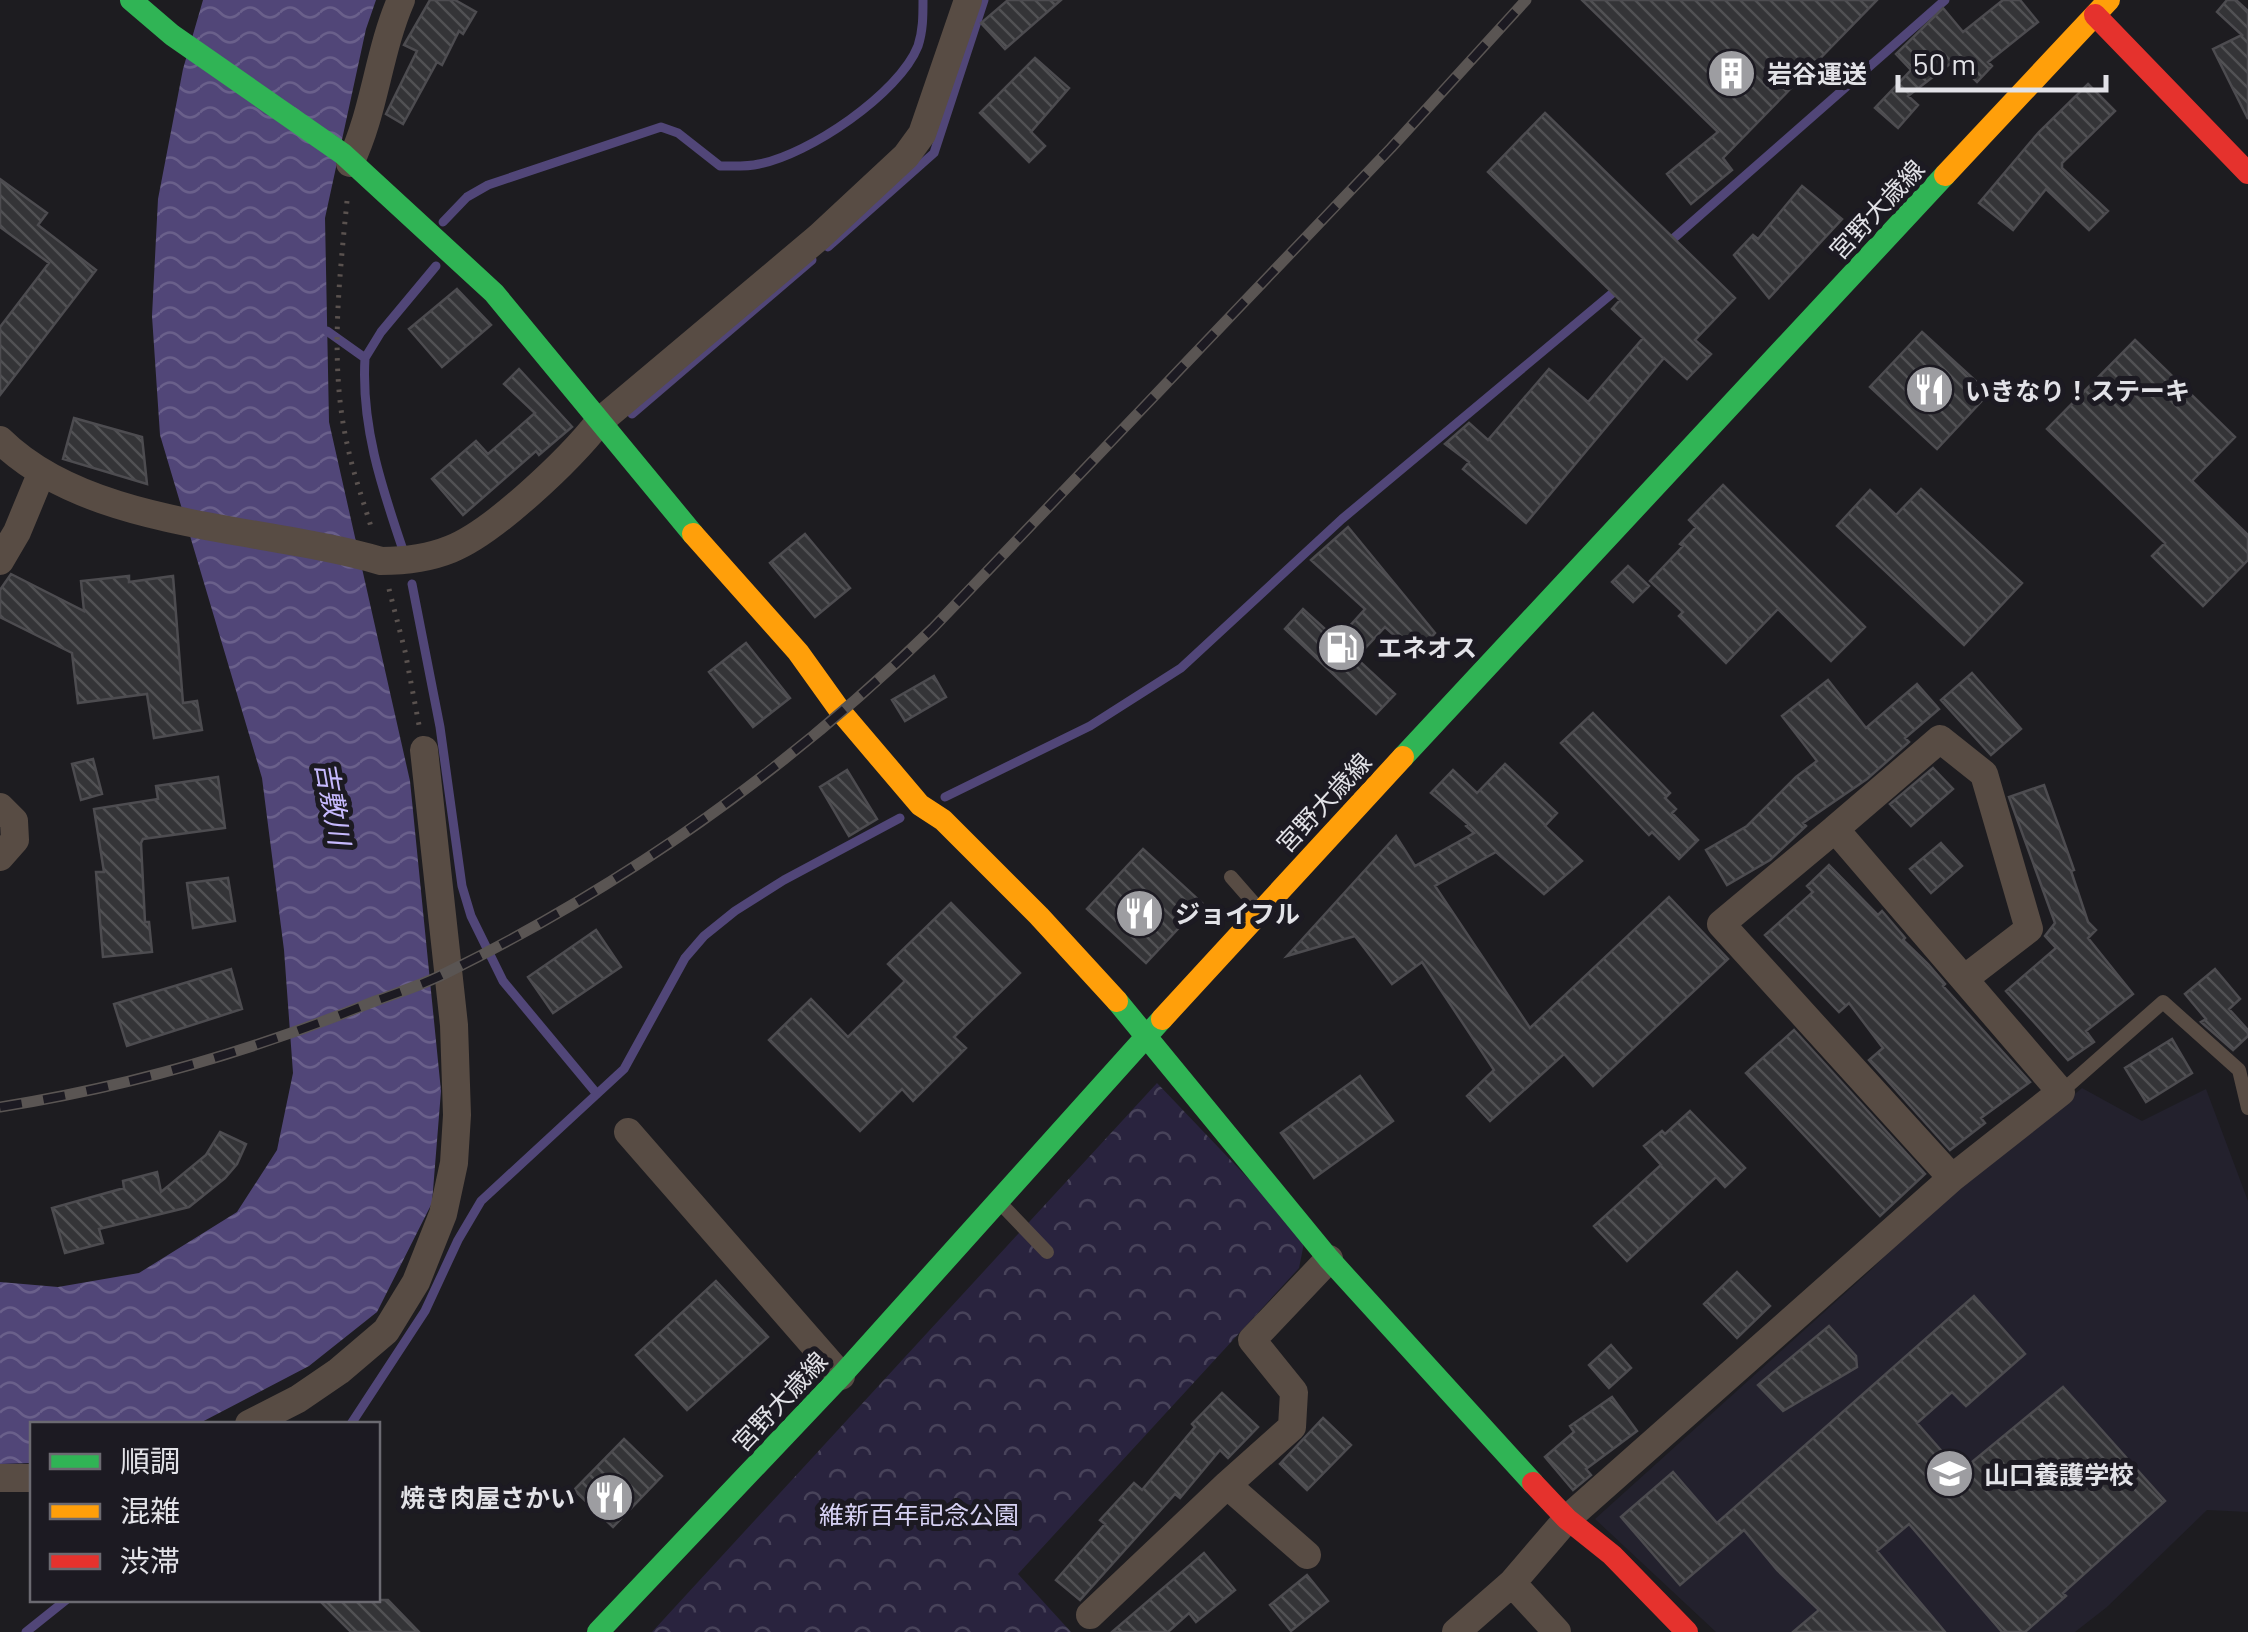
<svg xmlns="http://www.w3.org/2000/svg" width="2248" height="1632" font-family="Barlow,'Noto Sans JP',sans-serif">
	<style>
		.built { fill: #23212d }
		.forest { fill: url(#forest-crowns) }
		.water { fill: url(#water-waves) }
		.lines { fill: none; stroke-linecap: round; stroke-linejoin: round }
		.stream { stroke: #514678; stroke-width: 9 }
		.building { fill: url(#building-back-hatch); stroke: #4d4c50; stroke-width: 2.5 }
		.path { stroke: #5a524f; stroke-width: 5; stroke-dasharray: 2.5 8; stroke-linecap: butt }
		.lane { stroke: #584c44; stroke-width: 14 }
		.street { stroke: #584c44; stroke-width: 28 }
		.fast { stroke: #30b455; stroke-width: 22 }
		.slow { stroke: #ff9f0a; stroke-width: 22 }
		.jam { stroke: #e5322d; stroke-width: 22 }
		.rail-casing { stroke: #5a5553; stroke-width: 11 }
		.rail { stroke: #1c1a22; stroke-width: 8; stroke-dasharray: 22; stroke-linecap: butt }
		.labels { text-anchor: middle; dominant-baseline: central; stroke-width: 10; stroke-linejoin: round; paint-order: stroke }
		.poi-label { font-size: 25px; font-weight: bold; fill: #e2e2e7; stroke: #1c1a22; text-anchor: start }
		.street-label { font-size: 25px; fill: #e2e2e7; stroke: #1c1a22 }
		.park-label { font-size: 25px; fill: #d7d2f4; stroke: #1c1a22 }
		.water-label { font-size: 28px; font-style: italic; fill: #c7bafe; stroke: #1c1a22 }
	</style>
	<defs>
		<pattern id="forest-crowns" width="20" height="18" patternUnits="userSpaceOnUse" patternTransform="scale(2.5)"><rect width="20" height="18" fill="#29233e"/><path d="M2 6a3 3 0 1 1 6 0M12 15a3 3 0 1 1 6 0" fill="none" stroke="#48435a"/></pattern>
		<pattern id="water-waves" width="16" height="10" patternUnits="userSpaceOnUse" patternTransform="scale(2.5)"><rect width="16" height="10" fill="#514678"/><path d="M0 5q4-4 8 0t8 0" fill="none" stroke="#6a608b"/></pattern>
		<pattern id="building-back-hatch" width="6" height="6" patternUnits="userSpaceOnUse" patternTransform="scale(2.5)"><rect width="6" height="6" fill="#343437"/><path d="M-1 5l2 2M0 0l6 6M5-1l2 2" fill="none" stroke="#515154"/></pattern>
	</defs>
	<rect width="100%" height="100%" fill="#1d1c20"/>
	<path class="built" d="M2082,1088L2142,1121L2206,1089L2248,1201V1512L2207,1510L2107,1607L2075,1632H1716L1595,1519L1872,1269L1908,1232Z"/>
	<path class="forest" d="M1157,1083L1305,1238L1299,1268L1018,1574L1071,1632H652Z"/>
	<path class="water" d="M203,0H376L366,29L325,218L329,422L410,781L441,1091L432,1203L377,1312L309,1366L198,1424H32V1463L0,1464V1282L58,1287L139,1273L237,1212L277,1150L293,1073L284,950L262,778L160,435L152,316L158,199L183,69Z"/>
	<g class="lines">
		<path class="stream" d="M443,222L467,197L488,185L661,127L678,133L720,166C732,166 746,167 759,164C808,155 899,94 918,46C923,31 923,16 923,0
			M1666,245L1945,0
			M828,247L934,153L984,0
			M327,331L365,358C361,425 381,485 402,547
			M365,358L381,332L436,266
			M632,414L812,260
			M412,584L440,727L462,886L471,916L503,981L597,1094
			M945,797L1090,726L1181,668L1342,519L1621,286
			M351,1424L425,1311L458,1240L481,1201L624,1069L685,958L704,936L735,911L784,880L900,818
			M26,1632L66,1600"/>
	</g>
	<path class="building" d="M430,0H455L476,12L463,34L459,31L442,65L437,62L403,124L386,114L417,51L404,45Z
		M1008,0H1061L1005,49L981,23Z
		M1582,0H1877L1723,158L1732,170L1691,204L1667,174L1718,132Z
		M2003,0H2020L2038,22L1988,62L1992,66L1977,82L1955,60L1908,96L1918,105L1898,128L1875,108L1911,70L1896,54L1943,8L1963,32Z
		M2227,0H2236L2248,11V119L2213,49L2242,35L2217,12Z
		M1035,58L1069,88L1031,132L1045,146L1029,162L980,113Z
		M2088,84L2115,111L2062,163V168L2108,211L2089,230L2046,189L2013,230L1979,203L2039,132Z
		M1545,113L1735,298L1695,340L1711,354L1687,379L1664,358L1526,523L1463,469L1469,462L1445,444L1469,423L1488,440L1549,369L1588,402L1643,338L1612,309L1620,300L1488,172Z
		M0,179L47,213L38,225L96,270L0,395V327L49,263L0,227Z
		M1802,186L1842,219L1769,298L1734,255L1753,235L1758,239Z
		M457,289L491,325L442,367L409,329Z
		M1922,332L1989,393L1937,449L1870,387Z
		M2135,340L2235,437L2192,481L2248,535V560L2203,606L2152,556L2165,543L2047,429Z
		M519,369L572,427L539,455L536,451L463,515L432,479L476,441L488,454L535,413L504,384Z
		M74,418L142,437L147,484L63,459Z
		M1723,485L1865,627L1831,661L1778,609L1726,663L1679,616L1683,612L1650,581L1683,546L1680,544L1696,527L1689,520Z
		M1921,489L2022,583L1964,645L1837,526L1870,490L1896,515Z
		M1348,527L1435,633L1416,655L1385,627L1356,658L1395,694L1376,714L1285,629L1303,609L1337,640L1365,609L1311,560Z
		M805,534L850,588L815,617L770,563Z
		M1628,566L1649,586L1633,602L1612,582Z
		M11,574L84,611L81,581L129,576V582L173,576L183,703L197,701L202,730L154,738L147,694L78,703L72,653L0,617V590Z
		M746,643L790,698L753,727L709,672Z
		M1972,673L2021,729L1991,755L1941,700Z
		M934,676L946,697L905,721L892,700Z
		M1828,680L1866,728L1917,684L1939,709L1905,738L1909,742L1867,779L1803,823L1806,826L1770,860L1727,885L1706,850L1747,826L1796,777L1817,761L1782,716Z
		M1593,713L1670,793L1665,798L1676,809L1672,813L1698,840L1679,859L1652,832L1649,835L1561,743Z
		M93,759L102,794L81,800L72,764Z
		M1505,764L1557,813L1545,826L1582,861L1544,894L1496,852L1435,886L1530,1028L1669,897L1728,959L1593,1086L1564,1054L1490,1121L1467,1096L1494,1070L1422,962L1392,984L1355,936L1287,956L1396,836L1415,866L1474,833L1466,826L1468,824L1431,793L1453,770L1477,793Z
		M1933,768L1953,789L1911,826L1890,804Z
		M847,770L877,819L849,836L820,787Z
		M218,777L225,828L143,839L141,843L145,922H149L152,952L103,957L96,872H104L94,809L158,799L156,786Z
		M2044,785L2074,870L2071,871L2088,922L2096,930L2088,938L2133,994L2086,1031L2094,1042L2068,1060L2006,991L2056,948L2045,936L2055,923L2009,797Z
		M1941,843L1962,866L1931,893L1910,869Z
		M1143,849L1202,903L1146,963L1087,909Z
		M1829,865L1878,915L1882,911L1905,938L1903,940L1928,964L1945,984L1943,986L2030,1082L1981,1118L1985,1123L1950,1150L1869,1060L1883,1048L1849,1003L1839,1012L1765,935L1813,892L1807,886Z
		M228,878L235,921L193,928L187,883Z
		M951,903L1020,973L954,1037L966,1048L913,1101L902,1089L860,1131L769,1040L811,999L848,1037L905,981L888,964Z
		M596,930L621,967L553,1013L528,977Z
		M231,969L242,1009L127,1046L114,1004Z
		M2215,969L2240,999L2229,1009L2248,1030V1036L2233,1050L2201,1022L2206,1019L2185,994Z
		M1794,1030L1925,1174L1880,1216L1746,1073Z
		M2172,1039L2192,1073L2146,1102L2125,1068Z
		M1360,1076L1393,1121L1314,1178L1281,1133Z
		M1690,1111L1745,1168L1725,1187L1716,1177L1627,1261L1594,1226L1661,1165L1644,1146L1662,1131L1665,1134Z
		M220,1132L246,1144L237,1164L225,1178L189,1207L99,1229L103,1243L65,1253L52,1208L124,1188L123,1181L157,1172L161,1192L206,1155Z
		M1737,1272L1770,1306L1737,1338L1704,1304Z
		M716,1281L768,1337L687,1410L636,1355Z
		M1974,1296L2025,1354L1966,1406L1952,1392L1917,1423L1960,1472L2063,1387L2165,1501L2063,1593L2066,1596L2025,1632H2002L1909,1524L1877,1551L1945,1632H1793L1819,1610L1777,1570L1744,1530L1680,1585L1621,1517L1673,1472L1717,1523Z
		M1829,1326L1856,1356L1857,1367L1783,1411L1758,1385Z
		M1611,1345L1631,1368L1609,1388L1589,1365Z
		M1222,1393L1258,1427L1228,1458L1220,1450L1180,1498L1175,1494L1080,1600L1056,1580L1105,1524L1100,1520L1134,1483L1142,1490L1195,1427L1192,1424Z
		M1612,1397L1637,1431L1586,1469L1591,1475L1573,1490L1545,1457L1574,1432L1570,1426Z
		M1323,1418L1351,1445L1307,1490L1280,1464Z
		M624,1439L662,1476L613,1527L574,1490Z
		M1204,1553L1235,1590L1196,1622L1189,1613L1168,1632H1112Z
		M1307,1575L1328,1601L1291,1631L1270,1605Z
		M319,1600H388L419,1632H351Z"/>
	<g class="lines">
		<path class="path" d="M347,201C339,283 329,367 348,448C354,476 364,503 372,530
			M389,589L405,651L419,725"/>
		<path class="lane" d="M1231,877L1259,909
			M2061,1092L2163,1002L2239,1070L2248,1108
			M1001,1204L1047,1252"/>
		<path class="street" d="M350,163C375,111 378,53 401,0
			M0,440C90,529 263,526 381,561C405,561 429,558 451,549C494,532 570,459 599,422L819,237L906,156L922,134L968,0
			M0,561L17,532L41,474
			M0,807L14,821L15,840L0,857
			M1835,829L1940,739L1984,774L2029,929L1964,979
			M628,1132L841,1376
			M249,1424L298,1399L339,1371L386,1331L416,1282L443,1214L454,1163L457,1115L454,1025L424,750
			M0,1478H32
			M1307,1555L1227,1485L1292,1427L1294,1392L1252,1340L1329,1259
			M1512,1583L1557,1632
			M1090,1615L1227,1485
			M1456,1632L1512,1583L1567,1519L1952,1178L2061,1092L1835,829L1721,924L1952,1178"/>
		<path class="fast" d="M131,0L172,35L343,154L494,293L693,534
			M1403,757L1945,175
			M1117,1001L1329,1259L1533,1483
			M598,1632L841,1376L1162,1019"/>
		<path class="slow" d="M1945,175L2109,0
			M693,534L798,652L841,712L920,805L943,820L1039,916L1117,1001
			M1162,1019L1403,757"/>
		<path class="jam" d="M2095,15L2248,173
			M1533,1483L1567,1519L1612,1555L1687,1632"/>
		<defs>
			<path id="rail" d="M0,1107C127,1087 252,1051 370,1003C396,993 423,985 448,972C626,884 791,767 933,628L1391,148L1526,0"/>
		</defs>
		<use href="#rail" class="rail-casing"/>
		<use href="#rail" class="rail"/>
	</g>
	<defs>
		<symbol id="building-disc" viewBox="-11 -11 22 22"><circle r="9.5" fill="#9d9da1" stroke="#1c1a22"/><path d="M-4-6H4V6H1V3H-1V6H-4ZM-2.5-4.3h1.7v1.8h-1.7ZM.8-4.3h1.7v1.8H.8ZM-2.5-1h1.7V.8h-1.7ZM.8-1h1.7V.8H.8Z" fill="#fff"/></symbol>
		<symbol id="restaurant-disc" viewBox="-11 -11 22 22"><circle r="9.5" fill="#9d9da1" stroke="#1c1a22"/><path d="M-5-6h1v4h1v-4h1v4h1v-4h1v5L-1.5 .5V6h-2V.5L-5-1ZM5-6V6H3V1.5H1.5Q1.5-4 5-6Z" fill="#fff"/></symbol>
		<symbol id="fuel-disc" viewBox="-11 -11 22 22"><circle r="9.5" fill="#9d9da1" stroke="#1c1a22"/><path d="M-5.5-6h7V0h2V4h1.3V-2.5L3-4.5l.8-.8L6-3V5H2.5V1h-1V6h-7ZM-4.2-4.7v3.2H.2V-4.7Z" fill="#fff"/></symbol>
		<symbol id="school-disc" viewBox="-11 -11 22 22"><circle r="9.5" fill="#9d9da1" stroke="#1c1a22"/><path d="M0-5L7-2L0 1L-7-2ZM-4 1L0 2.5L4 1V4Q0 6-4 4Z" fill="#fff"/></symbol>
	</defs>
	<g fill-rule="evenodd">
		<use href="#building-disc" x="1704" y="46" width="55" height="55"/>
		<use href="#restaurant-disc" x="1902" y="362" width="55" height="55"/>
		<use href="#fuel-disc" x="1314" y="620" width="55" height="55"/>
		<use href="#restaurant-disc" x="1112" y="886" width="55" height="55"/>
		<use href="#school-disc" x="1922" y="1446" width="55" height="55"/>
		<use href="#restaurant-disc" x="582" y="1470" width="55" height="55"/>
	</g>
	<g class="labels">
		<g class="poi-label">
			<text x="1767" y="73">岩谷運送</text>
			<text x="1965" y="390">いきなり！ステーキ</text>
			<text x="1377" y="647">エネオス</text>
			<text x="1175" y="913">ジョイフル</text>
			<text x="1984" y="1474">山口養護学校</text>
			<text x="575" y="1497" text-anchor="end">焼き肉屋さかい</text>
		</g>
		<g class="street-label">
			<text transform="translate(1876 209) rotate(-47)">宮野大歳線</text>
			<text transform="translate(1323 802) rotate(-47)">宮野大歳線</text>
			<text transform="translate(779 1401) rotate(-47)">宮野大歳線</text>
		</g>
		<g class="park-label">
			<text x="919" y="1514">維新百年記念公園</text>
		</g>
		<g class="water-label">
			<text transform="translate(334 803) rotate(80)">吉敷川</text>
		</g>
	</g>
	<rect x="30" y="1422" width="350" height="180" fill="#1c1a22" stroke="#6b6a71" stroke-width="2.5"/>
	<rect x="50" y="1454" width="50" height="15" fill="#30b455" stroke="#6b6a71" stroke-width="2.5"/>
	<text x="120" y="1472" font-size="30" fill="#e2e2e7">順調</text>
	<rect x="50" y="1504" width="50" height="15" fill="#ff9f0a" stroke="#6b6a71" stroke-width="2.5"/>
	<text x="120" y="1522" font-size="30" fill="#e2e2e7">混雑</text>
	<rect x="50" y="1554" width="50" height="15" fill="#e5322d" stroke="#6b6a71" stroke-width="2.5"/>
	<text x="120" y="1572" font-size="30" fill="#e2e2e7">渋滞</text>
	<path d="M1898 75v15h208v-15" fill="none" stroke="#e2e2e7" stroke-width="5"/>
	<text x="1913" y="75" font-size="30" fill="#e2e2e7" stroke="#1c1a22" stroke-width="8" paint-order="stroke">50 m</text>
</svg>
